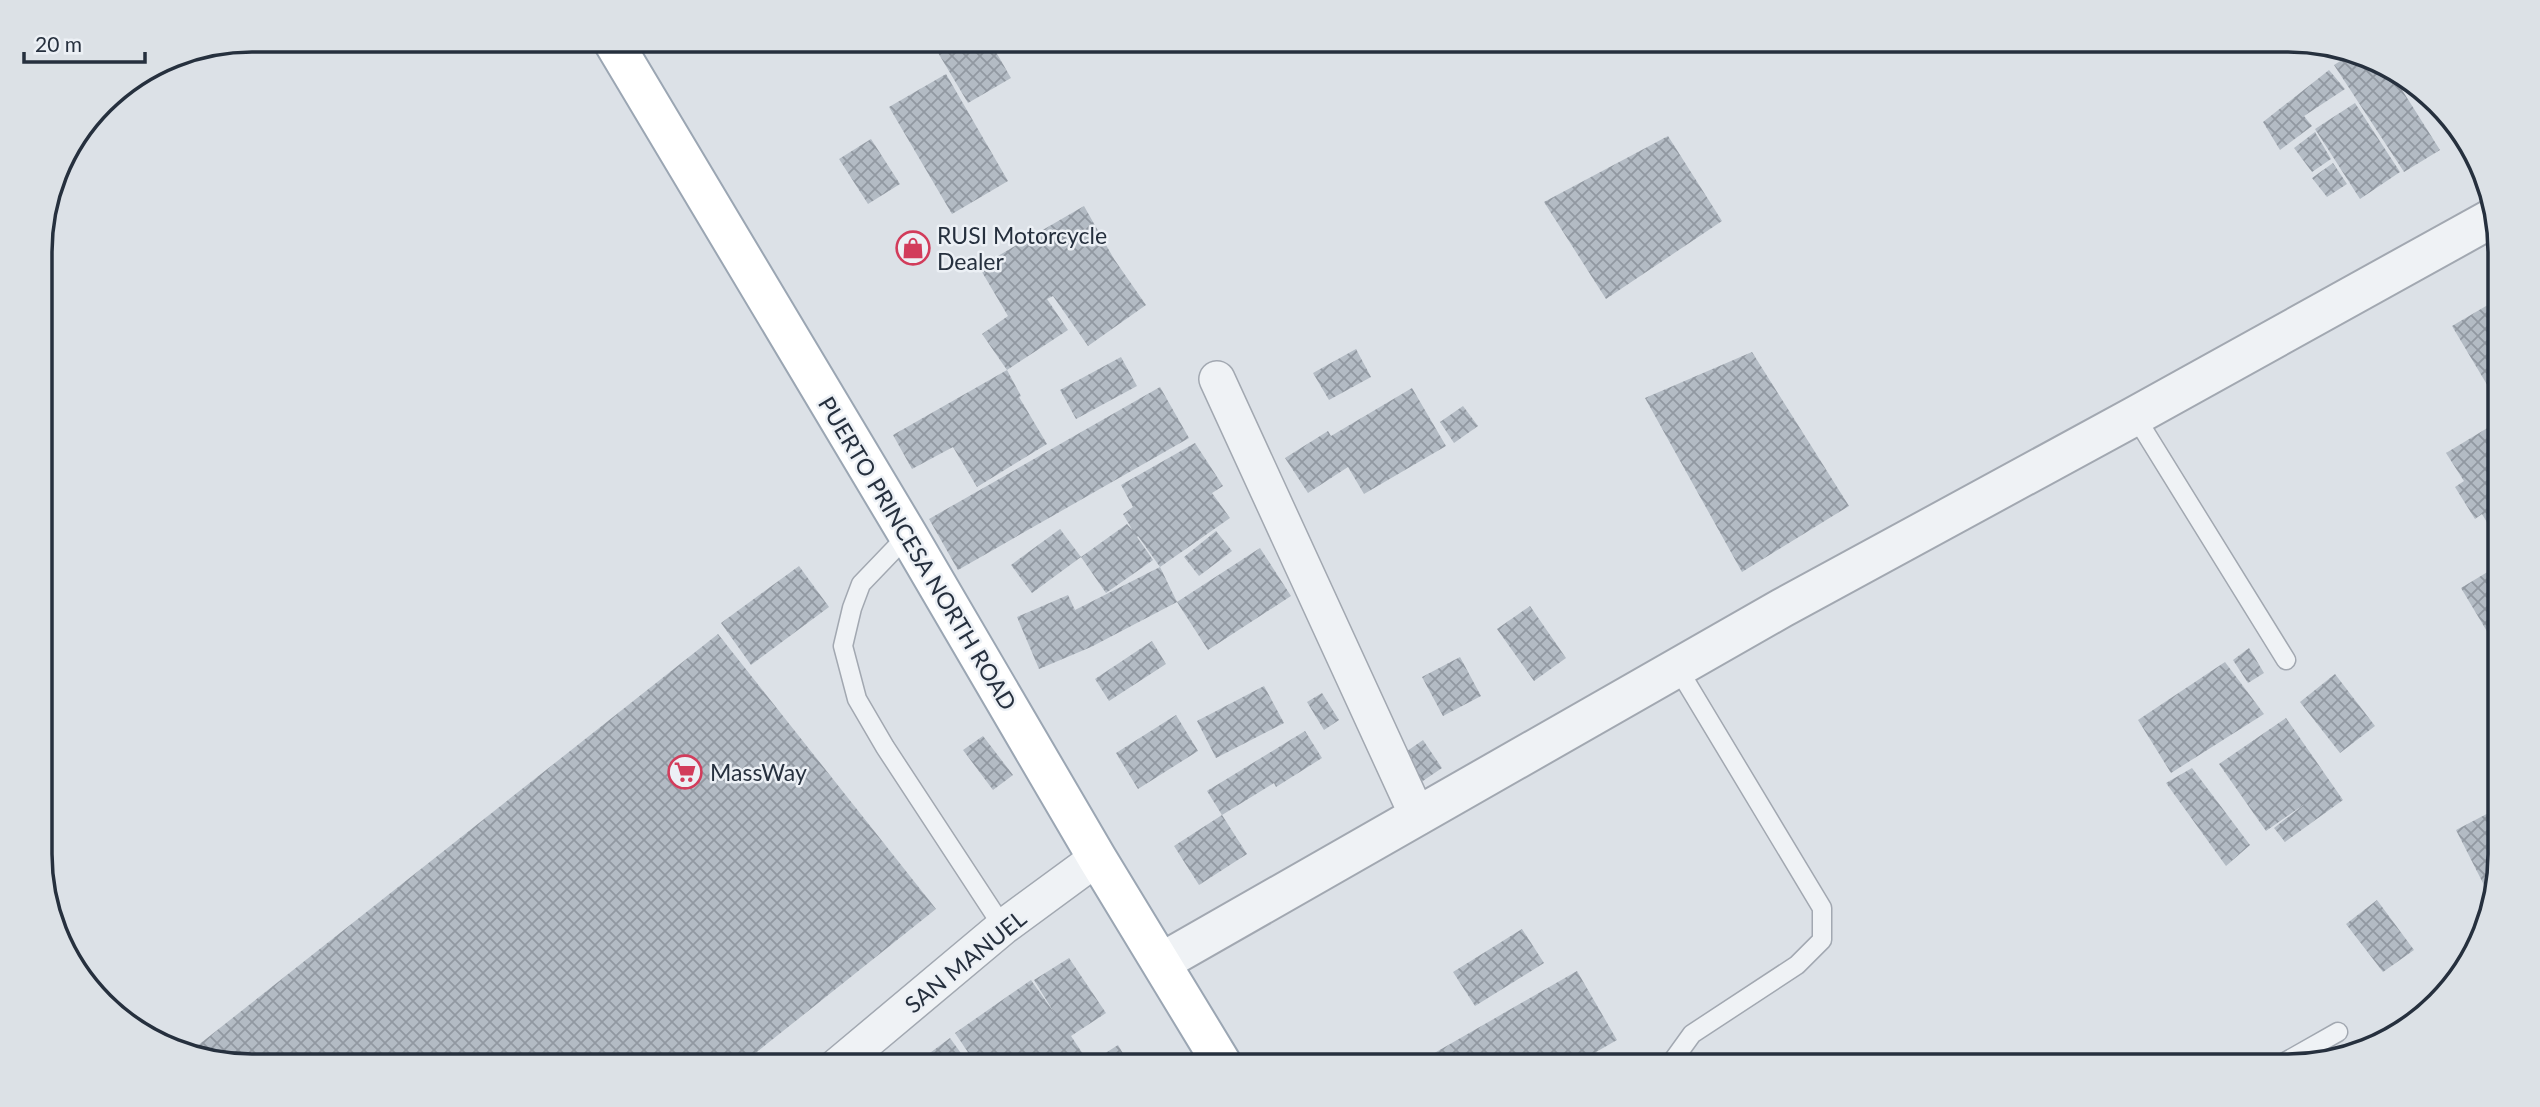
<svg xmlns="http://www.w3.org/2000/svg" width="2540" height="1107" font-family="Lato,sans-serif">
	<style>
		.building { fill: url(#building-cross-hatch) }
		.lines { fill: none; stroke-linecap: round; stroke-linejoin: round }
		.service-casing { stroke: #a2a8b1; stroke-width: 21 }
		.minor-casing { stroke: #a2a8b1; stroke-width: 38 }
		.tertiary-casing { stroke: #a2a8b1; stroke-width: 42 }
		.primary-casing { stroke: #9ba6b3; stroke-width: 42 }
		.service { stroke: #eff2f5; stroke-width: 18 }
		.minor { stroke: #eff2f5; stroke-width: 35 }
		.tertiary { stroke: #eff2f5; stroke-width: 38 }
		.primary { stroke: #fff; stroke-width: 38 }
		.labels { text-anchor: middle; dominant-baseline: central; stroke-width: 5; stroke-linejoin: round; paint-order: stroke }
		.poi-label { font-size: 23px; fill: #26303e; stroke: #ecf0f5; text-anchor: start }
		.street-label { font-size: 23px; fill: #26303e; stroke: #ecf0f5 }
		.rim { fill: none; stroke: #26303e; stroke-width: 3.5 }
	</style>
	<defs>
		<pattern id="building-cross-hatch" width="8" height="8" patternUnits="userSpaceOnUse" patternTransform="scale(1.75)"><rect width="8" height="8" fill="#b3bbc4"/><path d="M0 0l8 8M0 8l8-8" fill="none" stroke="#9198a1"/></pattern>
	</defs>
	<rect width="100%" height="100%" fill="#dce1e7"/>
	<path class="building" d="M955,40H989L1011,78L968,103L937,51Z
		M2353,53L2368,56L2392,74L2440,150L2404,172L2334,65Z
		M2329,70L2345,89L2304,116L2312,126L2280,150L2263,122Z
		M946,74L1008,181L952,214L889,107Z
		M2355,103L2400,172L2360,199L2315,129Z
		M2315,132L2331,159L2312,172L2294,148Z
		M1668,136L1722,221L1606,299L1544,202Z
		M871,139L900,184L868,204L839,159Z
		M2333,163L2347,184L2327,197L2312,178Z
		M1084,206L1114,259L1146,305L1088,346L1053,296L1047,299L1068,330L1007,370L982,334L1008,316L979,267Z
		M2498,299V382L2489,388L2452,326Z
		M1356,349L1371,377L1329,400L1313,373Z
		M1752,352L1849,506L1742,572L1645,398Z
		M1121,357L1137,386L1076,419L1060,390Z
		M1007,370L1021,396L1019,397L1047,444L977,487L953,447L912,469L893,435Z
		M1160,387L1189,438L958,570L929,519Z
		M1412,388L1446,446L1364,494L1348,467L1308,493L1285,458L1328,431L1331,436Z
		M1463,406L1478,426L1454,443L1440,422Z
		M2499,421V531L2494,534L2482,514L2475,519L2455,487L2464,481L2446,453Z
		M1195,443L1223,486L1212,493L1230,518L1160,567L1177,602L1091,647L1039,669L1017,617L1068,595L1075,610L1160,567L1138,536L1137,537L1153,560L1106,593L1081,557L1127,524L1133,531L1123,514L1133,507L1121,485Z
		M1060,529L1081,557L1032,593L1011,565Z
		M1216,531L1232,551L1199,576L1184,557Z
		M1260,548L1291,596L1208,650L1177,602Z
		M2499,565V647L2497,648L2461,588Z
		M799,566L829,607L751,665L721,623Z
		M1530,606L1566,658L1534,681L1497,629Z
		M718,634L936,909L738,1067H253L187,1054Z
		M1152,641L1166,664L1109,701L1095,679Z
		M2249,648L2264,673L2248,683L2233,660Z
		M1460,657L1481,696L1443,716L1422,677Z
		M2225,662L2264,714L2171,773L2138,720Z
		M2335,674L2375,726L2340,753L2300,702Z
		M1264,686L1284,723L1216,758L1197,721Z
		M1322,693L1339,720L1324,730L1307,702Z
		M1176,715L1198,751L1138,789L1116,753Z
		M2286,718L2343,800L2285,842L2274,828L2306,803L2266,831L2219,764Z
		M1305,731L1322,758L1276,787L1274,783L1222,815L1247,854L1199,885L1174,846L1222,815L1207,791Z
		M983,736L1013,775L993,790L963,750Z
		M1423,740L1442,768L1417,785L1397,758Z
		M2192,768L2250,845L2226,866L2166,783Z
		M2500,807V855L2494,885L2486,889L2456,830Z
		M2377,900L2414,950L2383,972L2346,924Z
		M1522,929L1544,963L1475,1006L1453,972Z
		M1069,958L1106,1013L1071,1036L1089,1063L1084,1067H978L955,1033L1031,980L1055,1014L1034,980Z
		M1577,971L1617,1040L1596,1052L1604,1065L1428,1066L1424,1059Z
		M950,1038L971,1067H911Z
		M1118,1045L1131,1067H1093L1090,1063Z"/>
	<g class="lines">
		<defs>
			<path id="service" d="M2135,416L2286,660
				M908,535L861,584L852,608L843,646L857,699L885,747L1003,927
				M1676,1066L1674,1059L1692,1034L1797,965L1822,940V908L1677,667
				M2278,1066L2338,1032"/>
			<path id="minor" d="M1217,379L1418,817
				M836,1067L1003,927L1097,858"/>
			<path id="tertiary" d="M1162,962L1782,608L2135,416L2494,217"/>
			<path id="primary" d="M612,40L908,535L1097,858L1224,1067"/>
		</defs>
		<use href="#service" class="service-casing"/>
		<use href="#minor" class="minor-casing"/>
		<use href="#tertiary" class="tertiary-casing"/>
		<use href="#primary" class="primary-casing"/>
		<use href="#service" class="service"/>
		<use href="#minor" class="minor"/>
		<use href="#tertiary" class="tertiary"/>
		<use href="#primary" class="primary"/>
	</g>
	<defs>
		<symbol id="shop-ring" viewBox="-11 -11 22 22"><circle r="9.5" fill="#ecf0f5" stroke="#d23c5b" stroke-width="1.5"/><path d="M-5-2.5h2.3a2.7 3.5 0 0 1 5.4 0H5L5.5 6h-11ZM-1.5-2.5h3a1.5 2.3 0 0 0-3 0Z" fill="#d23c5b"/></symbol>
		<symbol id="supermarket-ring" viewBox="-11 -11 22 22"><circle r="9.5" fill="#ecf0f5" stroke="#d23c5b" stroke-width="1.5"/><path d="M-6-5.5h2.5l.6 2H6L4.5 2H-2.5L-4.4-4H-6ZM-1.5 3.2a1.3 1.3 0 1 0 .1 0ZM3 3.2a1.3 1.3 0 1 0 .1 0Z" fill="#d23c5b"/></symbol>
	</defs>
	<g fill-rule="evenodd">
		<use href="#shop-ring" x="894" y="229" width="38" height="38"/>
		<use href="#supermarket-ring" x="666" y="753" width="38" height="38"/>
	</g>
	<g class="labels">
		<g class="poi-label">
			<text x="937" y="235">RUSI Motorcycle<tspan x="937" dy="26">Dealer</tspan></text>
			<text x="710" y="772">MassWay</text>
		</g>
		<g class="street-label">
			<text transform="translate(918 553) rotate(59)">PUERTO PRINCESA NORTH ROAD</text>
			<text transform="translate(965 961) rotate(-39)">SAN MANUEL</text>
		</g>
	</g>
	<path d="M0 0H2540V1107H0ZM252 52H2288A200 200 0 0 1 2488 252V854A200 200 0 0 1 2288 1054H252A200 200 0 0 1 52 854V252A200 200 0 0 1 252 52Z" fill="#dce1e6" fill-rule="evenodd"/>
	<path class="rim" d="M252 52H2288A200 200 0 0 1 2488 252V854A200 200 0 0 1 2288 1054H252A200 200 0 0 1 52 854V252A200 200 0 0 1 252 52Z"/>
	<path d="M24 52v10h121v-10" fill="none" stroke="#26303e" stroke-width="3.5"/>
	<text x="35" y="52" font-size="21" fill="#26303e" stroke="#ecf0f5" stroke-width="5" paint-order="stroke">20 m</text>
</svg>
